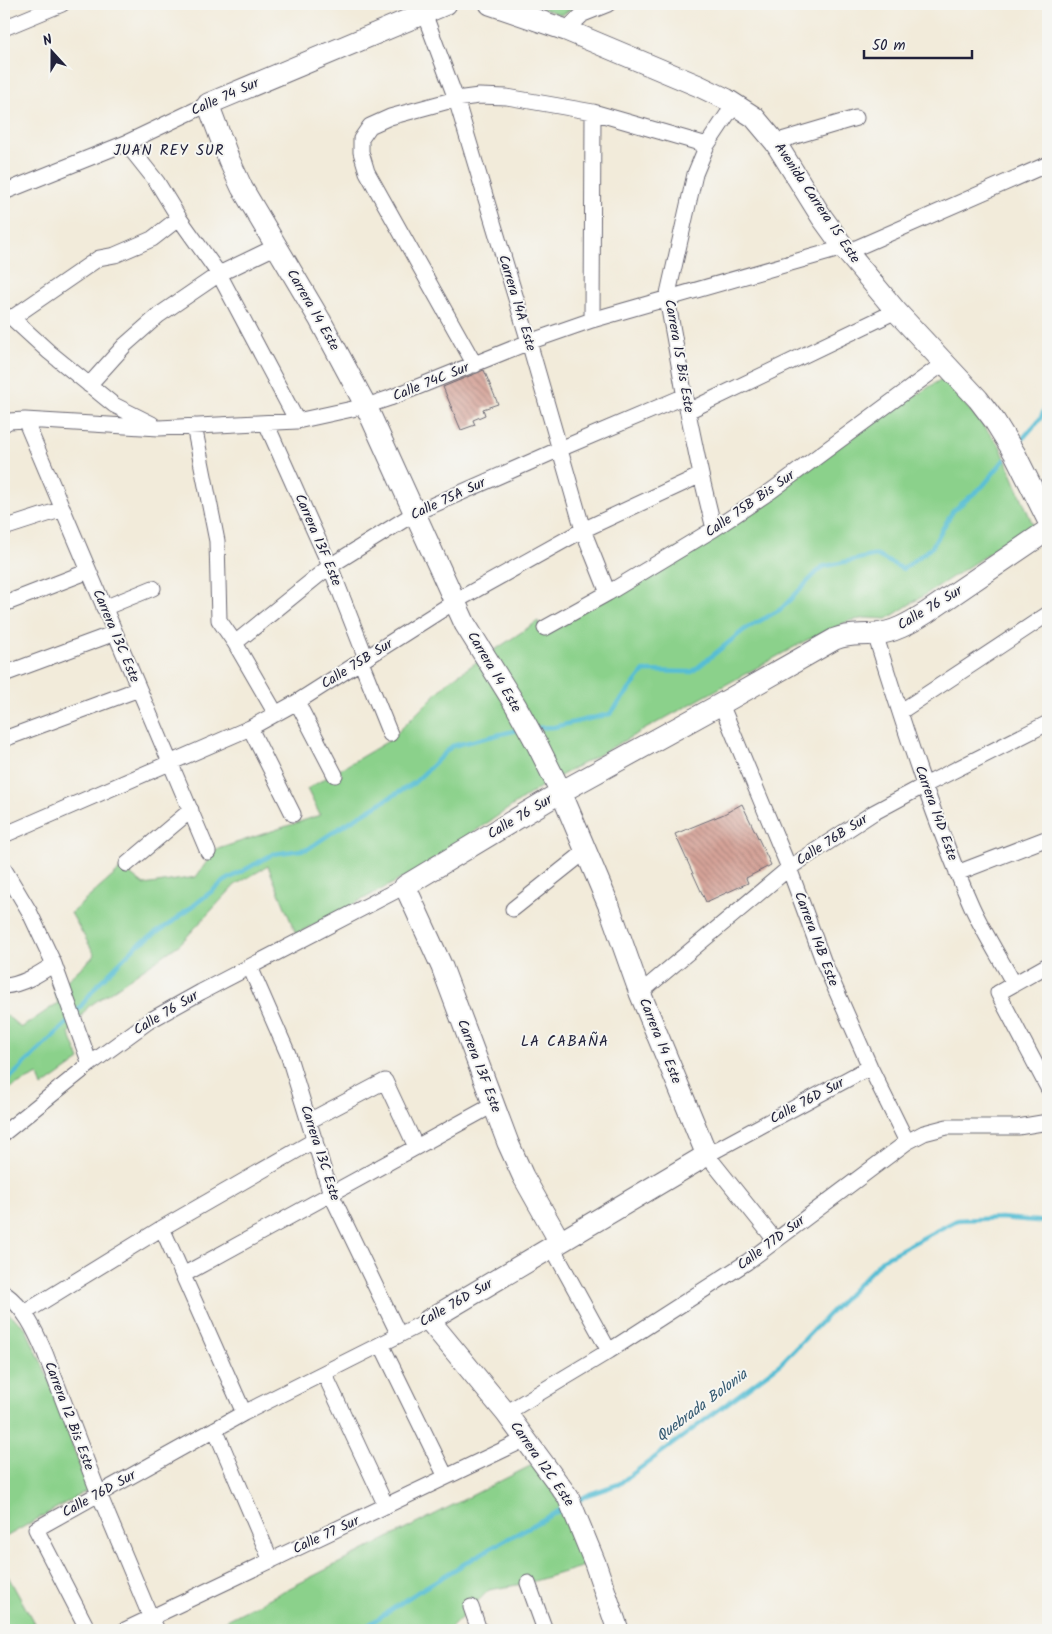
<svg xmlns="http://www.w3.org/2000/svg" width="1052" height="1634" font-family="Kalam,sans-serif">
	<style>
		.green { fill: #8bd18b; stroke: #567a63 }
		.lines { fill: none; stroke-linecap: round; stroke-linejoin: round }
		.stream { stroke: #56bed4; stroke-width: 4.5 }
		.building { fill: url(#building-back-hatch) }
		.street-casing { stroke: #6b6873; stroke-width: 17 }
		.secondary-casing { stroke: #6b6873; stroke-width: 23 }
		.street { stroke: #fff; stroke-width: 15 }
		.secondary { stroke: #fff; stroke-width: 21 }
		.labels { text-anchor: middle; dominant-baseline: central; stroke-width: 4; stroke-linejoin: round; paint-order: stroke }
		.street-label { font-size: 14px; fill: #22223b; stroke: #f6f6f2 }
		.neighbourhood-label { font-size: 15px; letter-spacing: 1px; fill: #22223b; stroke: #f6f6f2 }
		.water-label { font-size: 15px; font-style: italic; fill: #345971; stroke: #f6f6f2 }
	</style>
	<defs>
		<pattern id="building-back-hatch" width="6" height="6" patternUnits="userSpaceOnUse" patternTransform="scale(1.25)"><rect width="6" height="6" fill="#d5a398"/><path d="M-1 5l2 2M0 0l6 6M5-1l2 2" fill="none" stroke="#ac847d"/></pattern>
	</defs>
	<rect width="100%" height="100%" fill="#f6f6f2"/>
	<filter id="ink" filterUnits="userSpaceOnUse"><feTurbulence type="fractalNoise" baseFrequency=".02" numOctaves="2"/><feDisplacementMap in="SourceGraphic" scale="10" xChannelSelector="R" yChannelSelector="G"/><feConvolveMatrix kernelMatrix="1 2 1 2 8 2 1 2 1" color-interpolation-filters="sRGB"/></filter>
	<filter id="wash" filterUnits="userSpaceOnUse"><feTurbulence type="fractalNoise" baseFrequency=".0096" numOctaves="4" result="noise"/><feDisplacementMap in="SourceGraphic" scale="20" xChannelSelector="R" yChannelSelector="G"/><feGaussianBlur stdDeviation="1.12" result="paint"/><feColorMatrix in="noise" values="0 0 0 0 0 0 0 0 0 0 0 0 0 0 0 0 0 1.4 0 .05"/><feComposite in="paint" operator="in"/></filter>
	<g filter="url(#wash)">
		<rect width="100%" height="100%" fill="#f2ebda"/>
		<path class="green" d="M531,4H578L562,15Z
			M943,378L1000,446L1033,525L887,619L866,618L849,621L807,640L542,786L413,873L296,934L268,866L235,885L180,944L88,1007L69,1033L80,1060L42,1087L38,1075L4,1091V1013L21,1028L58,1003L54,992L95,955L71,913L122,868L144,885L196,877L215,850L320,815L307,789L390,740L450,680L538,621L544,634Z
			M4,1310L25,1327L50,1381L88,1490L4,1538Z
			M534,1464L571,1518L584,1566L528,1583L489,1590L449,1630H207Z
			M4,1569L38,1630H4Z"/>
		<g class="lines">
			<path class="stream" d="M1017,445L1040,419L1048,402
				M535,728L554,727L610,714L644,671L692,672L744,630L781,609L822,567L876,555L903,569L932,547L953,511L983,486L1004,460
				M75,1014L98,984L136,946L171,923L225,881L273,854L308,849L336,830L414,783L452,746L522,729
				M4,1081L12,1076L70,1020
				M577,1501L590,1494L619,1484L780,1364L883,1259L957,1220L1001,1218L1048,1222
				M361,1630L419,1591L489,1549L566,1507"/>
		</g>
		<g id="blocks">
			<path class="building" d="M484,370L498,404L483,409L485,415L473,420L475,425L461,430L443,387Z
				M742,804L771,865L746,878L748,883L706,902L675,834L724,814Z"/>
		</g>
	</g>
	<g filter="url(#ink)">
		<use href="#blocks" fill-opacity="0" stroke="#6b6873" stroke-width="1"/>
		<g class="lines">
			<defs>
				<path id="street" d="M424,13L456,99L529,342L583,530L608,593
					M4,28L62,4
					M566,30L583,14L608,4
					M775,142L856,118
					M126,143L157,182L179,218L219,274L297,421
					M4,192L126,143L208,104
					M847,252L1048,164
					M4,315L12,318L49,352L114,405L152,424
					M12,318L99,258L115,255L152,239L179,218
					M592,320L593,112
					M475,365L367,172L361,152V139L370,126L390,117L456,99L479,96L507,97L593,112L707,145
					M89,385L125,345L159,315L219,274L277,246
					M688,411L896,311
					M25,420L208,852
					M266,423L330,566L366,658
					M4,424L9,421L25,420L159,428L297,421L366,406L390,398L529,342L592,320L843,248
					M194,426L217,541L219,620L235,643L276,714
					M4,528L63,509
					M714,529L701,475L686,403L667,298L695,174L707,145L727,115L738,105
					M4,604L89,571
					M104,608L153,588
					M545,628L608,593L714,529L771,491L944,363
					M875,634C904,726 933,819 972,907C984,933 1000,958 1014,984
					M235,643L330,566L415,513L560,449L685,396
					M361,662L390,734
					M4,674L115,633
					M297,702L335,775
					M721,704L789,868L824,963L870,1067L907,1142
					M900,712L1048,614
					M250,728L293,814
					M4,739L139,689
					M4,835L250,728L297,702L454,602L583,530L701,475
					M127,864L191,810
					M4,869L29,911L54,964L90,1064
					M957,873L1048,838
					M513,909L587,850
					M1048,965L998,993L1048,1088
					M250,967L288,1054L331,1194L399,1335
					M4,986C22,985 39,974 54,964
					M640,993L789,868L873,813L925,785L1048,723
					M309,1121L385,1081L416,1147
					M4,1133L90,1064L149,1021L201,992L405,886
					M162,1228L244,1413
					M775,1240L707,1155L870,1067
					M552,1247L609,1351
					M183,1275L493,1105
					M4,1293C25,1308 35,1330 45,1353L99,1494L151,1618L157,1630
					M24,1313L162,1228L315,1140
					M381,1344L446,1477
					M324,1373L386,1506
					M506,1413L609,1351L747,1262L907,1142L924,1133L947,1127H1018L1048,1122
					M215,1429L271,1561
					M528,1583L545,1630
					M471,1607L479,1630
					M88,1630L36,1529L244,1413L429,1320
					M125,1630L526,1439"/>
				<path id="secondary" d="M446,4L208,104L229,160L242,188L320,320L366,406L465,624L516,706L538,746L561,792L609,906L640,993L707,1155L429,1320L506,1413L568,1497L595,1563L618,1630
					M490,4L566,30L699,86L726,99L754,117L775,142L821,216L847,252L896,311L978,399L994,420L1015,454L1048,520
					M560,1242L523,1176L508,1143L442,967L405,886L561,792L721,704L835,639C852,633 858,636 875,634C893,633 910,623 926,613L1048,530"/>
			</defs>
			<use href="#street" class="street-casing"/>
			<use href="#secondary" class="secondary-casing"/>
			<use href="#street" class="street"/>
			<use href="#secondary" class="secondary"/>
		</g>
	</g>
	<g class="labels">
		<g class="street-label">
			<text transform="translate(225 97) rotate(-24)">Calle 74 Sur</text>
			<text transform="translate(817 203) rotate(56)">Avenida Carrera 15 Este</text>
			<text transform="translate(517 303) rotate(73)">Carrera 14A Este</text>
			<text transform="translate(313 310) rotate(60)">Carrera 14 Este</text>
			<text transform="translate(679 356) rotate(80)">Carrera 15 Bis Este</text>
			<text transform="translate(431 382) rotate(-22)">Calle 74C Sur</text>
			<text transform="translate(448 499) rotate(-25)">Calle 75A Sur</text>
			<text transform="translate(750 504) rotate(-35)">Calle 75B Bis Sur</text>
			<text transform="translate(318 540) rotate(67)">Carrera 13F Este</text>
			<text transform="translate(930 608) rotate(-31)">Calle 76 Sur</text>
			<text transform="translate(116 636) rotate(67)">Carrera 13C Este</text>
			<text transform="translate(357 664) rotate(-32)">Calle 75B Sur</text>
			<text transform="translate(494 672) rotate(59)">Carrera 14 Este</text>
			<text transform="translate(936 813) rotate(70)">Carrera 14D Este</text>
			<text transform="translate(520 817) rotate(-31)">Calle 76 Sur</text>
			<text transform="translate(832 840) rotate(-33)">Calle 76B Sur</text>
			<text transform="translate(816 939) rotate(69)">Carrera 14B Este</text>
			<text transform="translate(166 1013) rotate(-31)">Calle 76 Sur</text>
			<text transform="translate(660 1041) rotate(68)">Carrera 14 Este</text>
			<text transform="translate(479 1066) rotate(69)">Carrera 13F Este</text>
			<text transform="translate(807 1101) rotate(-28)">Calle 76D Sur</text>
			<text transform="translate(320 1153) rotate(72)">Carrera 13C Este</text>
			<text transform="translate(771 1243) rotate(-37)">Calle 77D Sur</text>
			<text transform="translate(456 1303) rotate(-30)">Calle 76D Sur</text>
			<text transform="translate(69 1416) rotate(69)">Carrera 12 Bis Este</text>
			<text transform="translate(542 1464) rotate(55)">Carrera 12C Este</text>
			<text transform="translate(99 1494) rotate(-29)">Calle 76D Sur</text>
			<text transform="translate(326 1535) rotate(-25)">Calle 77 Sur</text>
		</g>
		<g class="neighbourhood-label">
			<text x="169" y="151">JUAN REY SUR</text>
			<text x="565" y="1042">LA CABAÑA</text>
		</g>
		<g class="water-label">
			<text transform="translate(702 1406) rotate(-37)">Quebrada Bolonia</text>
		</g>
	</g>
	<rect width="1052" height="1634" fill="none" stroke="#f6f6f2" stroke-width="20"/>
	<g transform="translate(52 52) rotate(339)" stroke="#f6f6f2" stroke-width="4" paint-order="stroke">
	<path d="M0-4L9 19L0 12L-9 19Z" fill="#22223b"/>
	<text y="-8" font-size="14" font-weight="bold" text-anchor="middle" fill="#22223b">N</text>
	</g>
	<path d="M864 50v8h108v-8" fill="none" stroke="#22223b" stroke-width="2.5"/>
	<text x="872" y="50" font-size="15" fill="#22223b" stroke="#f6f6f2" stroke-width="4" paint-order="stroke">50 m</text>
</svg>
